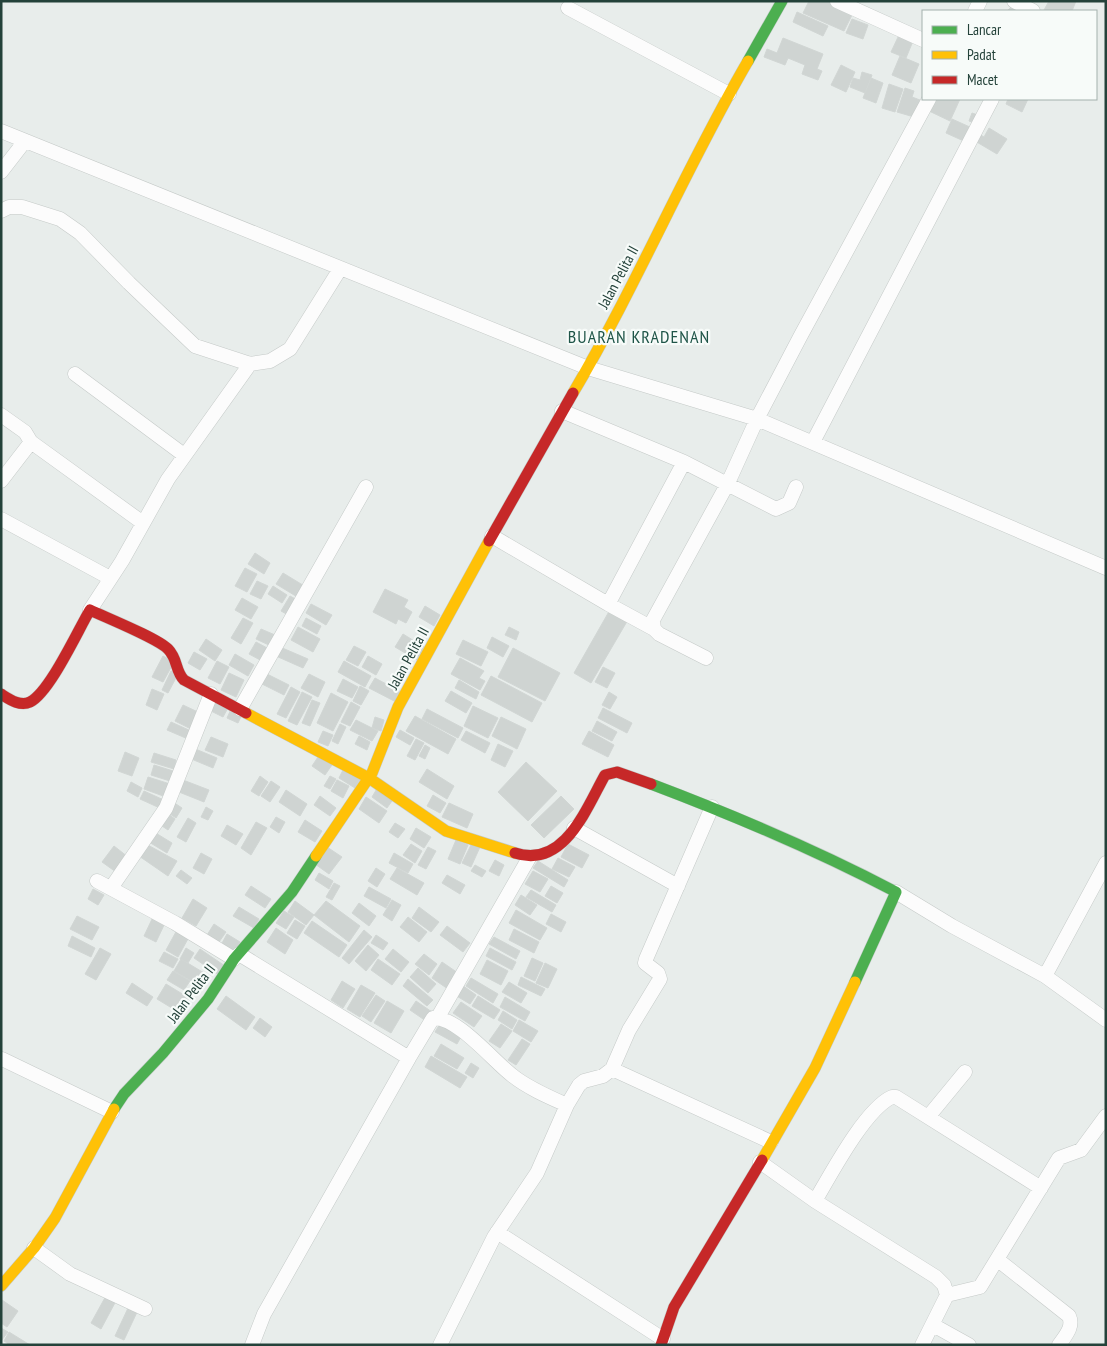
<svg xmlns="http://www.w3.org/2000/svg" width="1107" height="1346" font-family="'PT Sans Narrow',sans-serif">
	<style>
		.building { fill: #cfd4d2; stroke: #d1d6d4 }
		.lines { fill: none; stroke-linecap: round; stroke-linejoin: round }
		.street-casing { stroke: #c5cac8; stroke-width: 15 }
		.fast-casing { stroke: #c3cbc8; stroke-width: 12 }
		.slow-casing { stroke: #c3cbc8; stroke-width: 12 }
		.jam-casing { stroke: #c3cbc8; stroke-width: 12 }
		.street { stroke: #fcfcfc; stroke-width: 14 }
		.fast { stroke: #4caf50; stroke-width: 11 }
		.slow { stroke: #ffc107; stroke-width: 11 }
		.jam { stroke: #c62828; stroke-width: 11 }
		.labels { text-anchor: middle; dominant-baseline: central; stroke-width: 4.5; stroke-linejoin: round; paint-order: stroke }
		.street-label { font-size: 15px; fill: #24423a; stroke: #f7fbf9 }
		.quarter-label { font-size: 18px; letter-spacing: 1px; fill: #1f5548; stroke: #f7fbf9 }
	</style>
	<rect width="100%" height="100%" fill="#e8edeb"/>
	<path class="building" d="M809,1H827L853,13L844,31L803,13Z
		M1049,1H1076L1072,11H1046L1044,10Z
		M1015,3L1024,11H1007Z
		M797,12L828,26L823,36L793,22Z
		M852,19L868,25L863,39L846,33Z
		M899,35L913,41L906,58L891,52Z
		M783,38L823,54L817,69L822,71L818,80L802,74L805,65L788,58L785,65L764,57L767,49L777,53Z
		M900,56L919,64L911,83L892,75Z
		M841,65L855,72L846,92L831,85Z
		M862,72L872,75L865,93L850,87L853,78L860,80Z
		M871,78L883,83L876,103L863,98Z
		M889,84L903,89L895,112L882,108Z
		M905,88L914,91L912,97L920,100L914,117L897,112Z
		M933,99H960L950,121L927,110Z
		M1008,99H1028L1022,112L1006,104Z
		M972,113L978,115L975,123L969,121Z
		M952,119L972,128L966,142L946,133Z
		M989,128L1007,139L997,154L975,141L979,134L984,137Z
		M255,553L270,563L264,574L248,564Z
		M245,568L257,574L247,592L235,586Z
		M283,573L306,587L299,598L276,584Z
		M257,581L268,586L261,599L250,594Z
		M273,586L287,595L282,603L268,594Z
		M385,589L408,600L404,607L412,612L406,623L398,619L396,624L373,612Z
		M290,596L299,601L290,616L281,611Z
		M242,598L258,607L251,619L235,610Z
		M311,604L332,615L326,625L306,613Z
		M425,606L440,615L434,626L419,617Z
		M611,608L629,618L591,683L574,673Z
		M243,618L253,623L241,644L231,638Z
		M306,618L321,626L317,634L302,626Z
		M298,627L320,639L313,652L291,640Z
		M509,627L519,632L516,640L505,635Z
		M261,629L275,635L271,646L256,639Z
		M403,634L424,647L417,660L395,647Z
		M492,637L509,646L503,657L487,648Z
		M206,639L222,650L215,661L199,650Z
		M463,640L488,652L481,666L456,654Z
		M256,642L269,649L262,661L249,654Z
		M354,646L366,652L358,666L346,660Z
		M280,647L308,659L303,668L276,656Z
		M513,648L560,673L545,701L498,677Z
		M194,652L207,659L200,670L188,663Z
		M235,654L254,665L248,676L229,665Z
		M163,656L174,662L163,682L152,677Z
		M368,656L382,664L376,675L362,667Z
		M460,658L484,671L479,678L485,681L480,690L451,674Z
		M217,661L229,667L220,684L208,678Z
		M344,661L371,676L365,687L338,672Z
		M603,667L615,673L607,688L595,682Z
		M171,671L178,674L168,693L162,690Z
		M229,673L244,680L236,697L221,690Z
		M267,674L289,685L284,695L262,684Z
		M309,674L325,682L318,697L301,688Z
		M491,676L542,703L532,722L481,695Z
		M375,678L403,693L398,703L369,688Z
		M343,679L358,687L352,698L337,691Z
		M459,680L479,692L476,699L455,688Z
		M360,686L369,691L361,705L353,701Z
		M291,687L300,692L286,718L277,714Z
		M152,689L164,694L157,710L146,705Z
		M451,691L472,703L466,713L445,701Z
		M302,692L312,697L297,725L288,721Z
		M609,692L617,697L610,709L602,705Z
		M331,693L348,702L333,731L317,723Z
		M213,698L229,706L223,717L207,709Z
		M312,700L320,703L310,726L302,723Z
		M351,702L360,707L350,726L341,722Z
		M183,705L200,713L193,730L175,721Z
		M473,706L498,718L488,738L464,726Z
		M232,707L243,712L238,723L227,718Z
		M603,708L632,723L627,733L598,718Z
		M427,709L463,728L458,738L422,719Z
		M415,716L456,739L448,754L406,731Z
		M375,717L384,720L381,731L372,728Z
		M501,717L526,729L517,749L492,736Z
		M356,720L378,731L372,741L350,730Z
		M597,721L617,732L612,741L592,731Z
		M171,722L191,731L188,739L167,730Z
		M340,724L346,727L338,744L332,741Z
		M400,730L414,738L410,745L396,737Z
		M323,731L333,735L328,746L318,742Z
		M466,731L490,743L485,753L461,740Z
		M589,731L614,745L608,757L582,744Z
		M359,736L370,742L367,750L355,744Z
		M211,737L228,744L223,757L205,750Z
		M416,739L424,743L415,760L407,756Z
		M498,744L513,751L505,767L491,760Z
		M425,745L430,748L425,759L419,756Z
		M193,748L217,758L213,768L189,758Z
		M125,752L139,758L132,776L118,771Z
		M154,753L176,760L174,769L151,762Z
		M320,754L334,762L325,775L312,766Z
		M526,762L557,791L528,821L498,792Z
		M154,765L173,771L170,781L151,775Z
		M344,768L361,778L355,788L339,778Z
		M427,769L454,786L447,799L419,782Z
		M260,776L268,782L259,796L251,791Z
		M330,776L336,779L330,789L324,786Z
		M148,777L170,784L166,797L144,789Z
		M183,780L209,790L204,802L179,792Z
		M337,780L349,786L343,798L331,791Z
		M271,781L280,787L270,802L261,796Z
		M131,782L142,788L138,797L127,791Z
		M378,787L394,798L387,808L372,797Z
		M286,790L307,804L300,816L279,802Z
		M144,791L166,801L162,809L140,799Z
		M433,795L446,803L440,813L427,806Z
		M320,796L336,808L330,816L314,805Z
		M561,796L574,809L544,838L531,825Z
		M366,797L387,811L379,823L359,809Z
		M173,802L182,808L176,818L167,812Z
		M449,803L473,814L467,828L442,817Z
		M206,807L213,811L208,820L201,817Z
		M167,813L175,819L168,830L159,824Z
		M276,817L285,822L279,833L270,827Z
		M188,818L196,823L186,842L177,837Z
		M305,820L322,831L315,842L298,832Z
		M256,822L267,828L251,855L241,848Z
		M395,823L405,829L398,838L389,832Z
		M227,825L243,834L236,845L221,836Z
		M416,828L431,837L424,848L410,839Z
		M154,832L172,843L167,853L149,842Z
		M456,840L468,845L460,864L448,859Z
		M472,843L480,847L471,867L462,863Z
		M146,844L177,861L168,876L139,856Z
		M411,844L422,851L415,863L403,855Z
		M568,844L589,855L582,868L561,857Z
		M114,846L128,857L116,872L102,862Z
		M327,847L342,857L329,874L315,864Z
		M428,847L436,851L426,869L418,865Z
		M201,853L212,859L204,874L193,868Z
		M394,853L413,864L408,873L389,863Z
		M558,858L575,867L569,877L552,869Z
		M495,860L504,865L499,876L489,871Z
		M538,861L568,880L564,887L533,868Z
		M475,865L486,871L482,877L471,871Z
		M376,868L385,874L377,887L368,881Z
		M397,868L424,883L417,895L390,879Z
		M181,870L192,878L187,884L176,876Z
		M533,871L548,879L540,892L525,884Z
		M319,873L333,881L329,889L315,880Z
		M447,875L465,885L460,894L442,883Z
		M334,883L340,886L332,900L326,897Z
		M251,886L271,899L265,908L245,895Z
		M551,886L563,893L557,903L545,896Z
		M369,887L391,899L386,908L364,896Z
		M93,889L104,895L98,905L88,899Z
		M531,890L556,905L552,912L526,897Z
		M521,895L537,905L530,915L515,905Z
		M193,899L207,908L196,926L182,918Z
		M392,900L401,905L392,921L383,915Z
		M295,901L314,915L306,925L288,912Z
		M326,901L360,926L349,942L314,915Z
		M359,903L376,916L369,926L352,913Z
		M239,907L259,919L254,928L233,916Z
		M419,907L439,922L431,932L412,918Z
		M516,910L547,928L540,940L509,923Z
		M284,911L294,917L286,929L276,923Z
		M551,914L566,922L561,932L546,924Z
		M77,916L99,927L92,940L70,929Z
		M153,917L165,923L156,942L144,936Z
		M408,917L427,932L419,942L400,927Z
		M295,920L305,926L297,939L287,933Z
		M312,921L347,945L339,957L304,933Z
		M214,924L226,932L219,942L207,935Z
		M447,926L470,943L463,952L440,935Z
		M276,928L293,940L285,954L267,942Z
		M514,929L539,942L534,953L509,940Z
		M177,930L189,937L178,957L166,950Z
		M364,930L372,937L349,964L342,958Z
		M227,934L240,942L234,952L221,945Z
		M376,935L388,943L383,950L371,943Z
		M72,936L95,948L91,957L68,946Z
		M494,937L520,951L516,959L489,944Z
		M368,945L379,955L366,971L355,961Z
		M100,948L111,954L96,980L85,974Z
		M186,948L194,953L188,963L180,959Z
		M490,948L516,962L512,970L486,956Z
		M200,949L225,966L219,975L194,958Z
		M393,949L409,962L401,972L385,959Z
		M164,952L178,959L173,968L159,961Z
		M424,954L437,964L429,975L415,964Z
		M532,958L543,963L535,981L524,976Z
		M181,959L209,976L202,987L174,971Z
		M378,959L400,974L392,985L371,970Z
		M487,960L508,971L501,985L480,974Z
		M442,962L458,973L448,989L432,978Z
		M545,963L557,969L548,988L536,983Z
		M418,968L436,984L428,993L410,977Z
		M173,971L190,981L184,990L167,980Z
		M521,977L545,989L541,996L518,985Z
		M471,978L498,994L493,1003L466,986Z
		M408,979L433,1000L427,1006L403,986Z
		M342,981L355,989L343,1008L331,1000Z
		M509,982L527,993L521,1003L502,992Z
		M132,983L153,997L147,1006L126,993Z
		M166,984L189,998L180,1013L157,999Z
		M361,985L375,993L360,1017L347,1009Z
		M462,985L476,995L470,1004L455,995Z
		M376,995L385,1001L371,1022L362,1016Z
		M226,996L255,1017L246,1030L217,1009Z
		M478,996L500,1010L494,1019L472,1006Z
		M505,997L530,1012L525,1021L500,1007Z
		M387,1001L404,1011L391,1033L374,1023Z
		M416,1001L432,1012L426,1021L410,1010Z
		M461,1002L482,1016L474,1027L453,1013Z
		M503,1011L517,1020L512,1029L498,1020Z
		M260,1018L272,1027L265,1037L253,1028Z
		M519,1020L538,1031L531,1042L513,1031Z
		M441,1022L462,1035L457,1044L435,1032Z
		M501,1024L512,1031L500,1048L489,1041Z
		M522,1039L530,1044L516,1065L508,1060Z
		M441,1044L464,1058L457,1069L434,1056Z
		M431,1056L467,1077L460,1088L425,1067Z
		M471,1063L479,1068L473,1078L465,1073Z
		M107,1294L117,1299L101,1329L91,1323Z
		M2,1300L18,1311L7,1327L1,1323Z
		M129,1306L138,1310L124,1340L115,1336Z
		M1,1328L8,1332L1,1341Z
		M9,1332L30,1345H10L4,1341Z"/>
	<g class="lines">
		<defs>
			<path id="street" d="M837,1L923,40
				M1014,1L1033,11
				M568,8L729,94
				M975,11L980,1
				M1,131L588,368L757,419L1106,568
				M1,172L25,141
				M1,211L9,207H22L60,219L80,233L129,283L195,346L250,364L270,361L290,349L340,269
				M75,374L184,455
				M1,415L25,432L31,442L1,481
				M31,442L143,523
				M813,442L992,99
				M684,462L776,509L789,503L796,487
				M1,519L110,578
				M492,536L608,604L612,597L684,462L562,411
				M608,604L654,629
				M90,610L122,561L168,479L250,364
				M706,658L659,634L654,629L653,620L728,483L757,419L800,337L929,99
				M240,709L366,487
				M574,828L678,886
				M1106,863L1045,976L1106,1020
				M97,881L175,923L234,959
				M111,888L166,808L211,694
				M896,892L952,926L1045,976
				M239,954L409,1058L264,1314L252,1345
				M438,1017L529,858
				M409,1058L433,1018C457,1016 494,1062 513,1076C528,1088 549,1097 567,1105
				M2,1059L112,1112
				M612,1069L629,1030L660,979L658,973L645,963L646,959L712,807
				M928,1117L965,1072
				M760,1162L815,1201L936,1277L944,1285L947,1295
				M815,1201C831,1174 865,1109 892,1097H896L1041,1188
				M497,1232L663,1339
				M34,1248L70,1274L145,1309
				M998,1260L1069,1316C1074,1327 1065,1336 1059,1345
				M933,1325L969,1345
				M440,1345L494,1237L537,1173L567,1105L579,1085L584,1081L603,1076L612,1069L771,1142
				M922,1345L947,1295L980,1287L1059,1158L1081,1150L1106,1116"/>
			<path id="fast" d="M748,61L782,1
				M651,784C733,815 818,851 896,892L855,982
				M114,1109L124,1094L163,1053L208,999L234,959L292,892L316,856"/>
			<path id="slow" d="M573,393C637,285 685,169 748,61
				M246,713L369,778L446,831L515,853
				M316,856L372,773L398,707L489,541
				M762,1160L815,1068L855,982
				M1,1286L34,1248L55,1218L114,1109"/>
			<path id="jam" d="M489,541L573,393
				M1,694C9,699 20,707 30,702C50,692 78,630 90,610C107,618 157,638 168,649C178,659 175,671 184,680L246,713
				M515,853C564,869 586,809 605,775L617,772L651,784
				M661,1345L674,1307L762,1160"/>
		</defs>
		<use href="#street" class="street-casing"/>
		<use href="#fast" class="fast-casing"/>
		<use href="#slow" class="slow-casing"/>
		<use href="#jam" class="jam-casing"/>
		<use href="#street" class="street"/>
		<use href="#fast" class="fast"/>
		<use href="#slow" class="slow"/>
		<use href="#jam" class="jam"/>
	</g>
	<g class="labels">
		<g class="street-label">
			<text transform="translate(618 277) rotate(-62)">Jalan Pelita II</text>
			<text transform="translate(408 658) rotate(-61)">Jalan Pelita II</text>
			<text transform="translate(191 993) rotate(-53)">Jalan Pelita II</text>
		</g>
		<g class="quarter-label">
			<text x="639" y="336">BUARAN KRADENAN</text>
		</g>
	</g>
	<rect width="1107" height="1346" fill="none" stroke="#24423a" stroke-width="5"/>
	<rect x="922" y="10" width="175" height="90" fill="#f7fbf9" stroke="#a3b1ad"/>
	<rect x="932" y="26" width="25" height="8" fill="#4caf50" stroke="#a3b1ad"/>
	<text x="967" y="35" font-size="15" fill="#24423a">Lancar</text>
	<rect x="932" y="51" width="25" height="8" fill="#ffc107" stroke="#a3b1ad"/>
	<text x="967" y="60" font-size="15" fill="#24423a">Padat</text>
	<rect x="932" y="76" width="25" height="8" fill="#c62828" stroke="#a3b1ad"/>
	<text x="967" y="85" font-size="15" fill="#24423a">Macet</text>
</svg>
